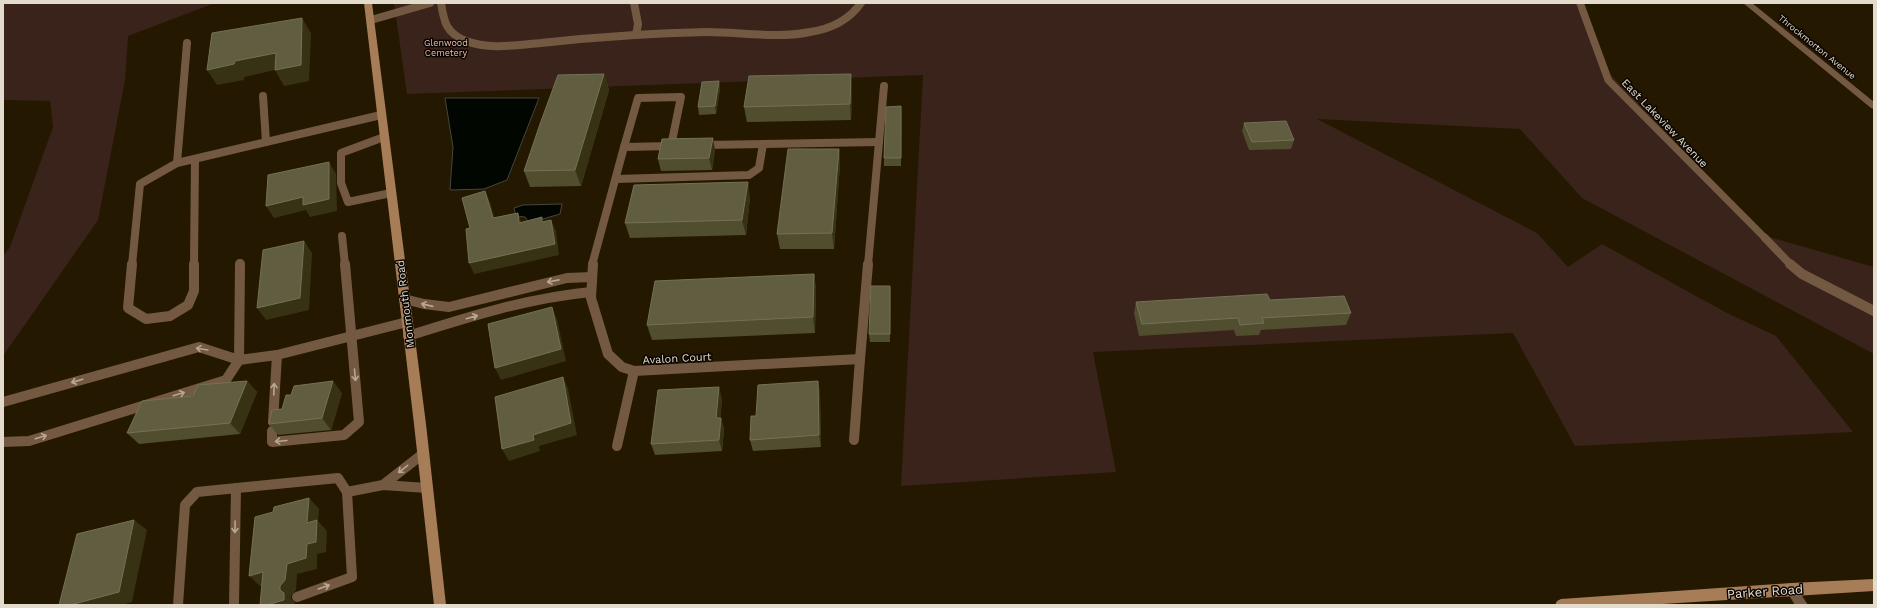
<svg xmlns="http://www.w3.org/2000/svg" width="1877" height="608" font-family="'Work Sans',sans-serif">
  <rect width="100%" height="100%" fill="#251800"/>
  <g fill="#39231b">
    <polygon points="3,3 215,3 128,36 125,80 98,220 3,356 3,256 10,247 53,127 50,101 3,100"/>
    <polygon points="394,3 1582,3 1609,73 1766,236 1874,267 1874,354 1582,198 1520,129 1317,119 1537,233 1568,267 1602,244 1725,312 1776,336 1853,432 1575,446 1513,333 1093,352 1116,472 901,486 923,75 407,94"/>
  </g>
  <g fill="#010600" stroke="#45463d">
    <polygon points="445,98 539,98 507,180 484,189 450,190 453,147"/>
    <polygon points="562,204 560,214 529,223 525,217 516,216 514,208 523,205"/>
  </g>
  <g fill="none" stroke-linecap="round" stroke-linejoin="round">
    <g stroke="#745942" stroke-width="8">
      <path d="M441,3C444,22 446,33 466,41C490,50 516,45 541,43C596,37 652,33 707,32C741,32 776,39 810,32C830,29 849,20 861,3"/>
      <polyline points="634,3 638,24 636,35"/>
      <polyline points="371,20 430,3"/>
      <polyline points="187,43 177,163 381,115"/>
      <polyline points="263,96 266,142"/>
      <polyline points="384,137 341,153 341,183 348,202 391,193"/>
      <polyline points="703,145 879,142"/>
      <polyline points="624,147 638,98 681,97 671,146"/>
      <polyline points="616,179 749,175 759,168 763,144"/>
      <polyline points="342,236 345,265"/>
      <polyline points="1765,238 1791,265"/>
      <polyline points="132,265 140,184 177,163"/>
      <polyline points="194,265 195,159"/>
      <polyline points="240,265 240,263"/>
      <polyline points="592,265 624,147 672,146"/>
      <polyline points="868,265 884,86"/>
    </g>
    <g stroke="#745942" stroke-width="10">
      <polyline points="132,264 128,308 146,319 170,316 188,305 194,291 194,264"/>
      <polyline points="593,264 591,298 608,354 622,367 634,371 860,359 868,264"/>
      <polyline points="1790,264 1802,274 1874,311"/>
      <polyline points="404,299 424,304 449,307 567,278 592,277"/>
      <path d="M408,336C468,317 528,298 591,292"/>
      <polyline points="3,402 199,347 239,360 277,355 407,322"/>
      <polyline points="273,422 277,355"/>
      <polyline points="272,431 272,442 344,435 359,422 345,264"/>
      <polyline points="854,440 860,359"/>
      <polyline points="3,442 29,441 226,380 239,360 240,264"/>
      <polyline points="617,446 634,371"/>
      <polyline points="383,485 424,453"/>
      <polyline points="297,597 352,577 347,492"/>
      <polyline points="178,605 185,505 197,492 338,478 347,492 383,485 427,488"/>
      <polyline points="234,605 236,488"/>
    </g>
    <g fill="#745942" fill-rule="evenodd">
      <polygon points="1576,3 1584,3 1612,79 1768,236 1770,238 1768,240 1762,240 1605,82"/>
      <polygon points="1743,3 1752,3 1874,102 1874,109 1871,108"/>
      <polygon points="1791,583 1795,585 1808,605 1795,605 1785,589 1787,585"/>
    </g>
    <g fill="#a77d57" fill-rule="evenodd">
      <polygon points="364,3 372,3 426,424 446,605 434,605 414,424"/>
      <polygon points="1874,579 1874,591 1646,605 1555,605 1557,601 1561,599 1791,583"/>
    </g>
  </g>
  <g fill="#504e2f">
    <polygon points="604,74 609,90 581,186 530,187 524,171"/>
    <polygon points="719,81 720,89 716,114 699,115 698,107"/>
    <polygon points="852,90 851,120 747,122 744,107"/>
    <polygon points="901,106 901,166 884,166 884,158"/>
    <polygon points="1244,123 1294,140 1291,149 1249,150 1242,131"/>
    <polygon points="713,138 715,150 712,170 661,171 658,159"/>
    <polygon points="839,149 840,164 834,249 780,249 777,234"/>
    <polygon points="750,197 746,235 630,238 625,223"/>
    <polygon points="814,274 816,289 815,333 652,340 647,325"/>
    <polygon points="890,286 890,342 870,342 869,334"/>
    <polygon points="1270,300 1351,313 1346,325 1261,330 1259,335 1236,336 1234,330 1139,336 1134,313 1136,302"/>
    <polygon points="247,381 257,392 240,434 139,444 127,433 193,396"/>
    <polygon points="818,381 820,393 821,447 753,451 750,440"/>
    <polygon points="342,393 331,430 278,435 269,424 282,409"/>
    <polygon points="722,399 720,418 721,418 724,429 722,451 655,455 651,444"/>
  </g>
  <g fill="#383215">
    <polygon points="302,18 311,33 309,81 284,86 275,70 244,77 244,80 217,85 207,70 235,61"/>
    <polygon points="604,74 609,90 581,186 575,170"/>
    <polygon points="851,74 852,90 851,120 850,104"/>
    <polygon points="719,81 720,89 716,114 715,106"/>
    <polygon points="901,106 902,115 901,166"/>
    <polygon points="713,138 715,150 712,170 709,158"/>
    <polygon points="839,149 840,164 834,249 832,233"/>
    <polygon points="329,162 336,174 337,211 310,217 306,210 274,218 266,206"/>
    <polygon points="748,182 750,197 746,235 742,220"/>
    <polygon points="485,191 490,202 498,229 493,218"/>
    <polygon points="518,213 522,224 519,223"/>
    <polygon points="551,220 556,231 559,255 474,274 469,263"/>
    <polygon points="304,241 312,253 309,310 266,320 257,308"/>
    <polygon points="814,274 816,289 815,333 813,317"/>
    <polygon points="890,286 891,294 890,342"/>
    <polygon points="552,307 557,319 566,361 501,380 495,368"/>
    <polygon points="563,377 568,389 577,435 539,446 540,451 509,461 502,449 533,435"/>
    <polygon points="247,381 257,392 240,434 230,423"/>
    <polygon points="333,381 342,393 331,430 322,418"/>
    <polygon points="818,381 820,393 821,447 819,435"/>
    <polygon points="719,387 722,399 720,429 716,418"/>
    <polygon points="721,418 724,429 722,451 719,440"/>
    <polygon points="309,498 319,509 318,521 327,531 326,552 317,554 317,569 297,574 296,590 291,596 291,599 295,603 295,605 267,605 280,590 280,586 287,564 307,523"/>
    <polygon points="134,520 147,530 132,602 122,605 70,605"/>
    <polygon points="263,572 274,582 260,586 249,576"/>
  </g>
  <g fill="#605d40" stroke="#747155">
    <polygon points="302,18 301,65 275,70 276,53 235,61 234,64 207,70 212,33"/>
    <polygon points="604,74 575,170 524,171 540,124 558,75"/>
    <polygon points="851,74 850,104 744,107 749,76"/>
    <polygon points="719,81 715,106 698,107 702,82"/>
    <polygon points="901,106 901,158 884,158 886,107"/>
    <polygon points="1286,121 1294,140 1252,142 1244,123"/>
    <polygon points="713,138 709,158 658,159 662,139"/>
    <polygon points="788,149 839,149 832,233 777,234"/>
    <polygon points="329,162 329,199 303,205 303,197 266,206 268,175"/>
    <polygon points="748,182 742,220 625,223 634,185"/>
    <polygon points="485,191 493,218 518,213 519,223 542,217 542,222 551,220 555,244 469,263 466,229 470,228 462,198"/>
    <polygon points="304,241 300,298 257,308 263,250"/>
    <polygon points="814,274 813,317 647,325 655,281"/>
    <polygon points="871,286 890,286 890,334 869,334"/>
    <polygon points="1267,294 1270,300 1344,296 1351,313 1262,318 1264,323 1240,325 1238,318 1142,324 1136,302"/>
    <polygon points="552,307 561,349 495,368 488,324"/>
    <polygon points="563,377 571,423 533,435 534,440 502,449 495,397"/>
    <polygon points="247,381 230,423 127,433 142,401 193,396 198,385"/>
    <polygon points="333,381 322,418 269,424 272,410 282,409 286,395 291,395 294,386"/>
    <polygon points="818,381 819,435 750,440 751,416 756,416 758,385"/>
    <polygon points="719,387 716,418 721,418 719,440 651,444 658,390"/>
    <polygon points="309,498 307,523 317,520 316,542 307,544 306,558 287,564 285,580 280,586 280,590 284,593 284,600 267,605 260,605 263,572 249,576 255,517 273,512 274,507"/>
    <polygon points="134,520 119,592 70,605 59,605 77,534"/>
  </g>
  <defs><path id="oneway-shaft" d="M-6 0H5M1.5-3L5.5 0L1.5 3" fill="none" stroke-width="1.6" stroke-linecap="round" stroke-linejoin="round"/></defs>
  <g stroke="#b7a794">
    <use href="#oneway-shaft" transform="translate(553 281) rotate(169)"/>
    <use href="#oneway-shaft" transform="translate(427 305) rotate(-167)"/>
    <use href="#oneway-shaft" transform="translate(472 317) rotate(-16)"/>
    <use href="#oneway-shaft" transform="translate(202 349) rotate(-171)"/>
    <use href="#oneway-shaft" transform="translate(355 375) rotate(85)"/>
    <use href="#oneway-shaft" transform="translate(77 381) rotate(164)"/>
    <use href="#oneway-shaft" transform="translate(274 389) rotate(-88)"/>
    <use href="#oneway-shaft" transform="translate(179 394) rotate(-17)"/>
    <use href="#oneway-shaft" transform="translate(41 437) rotate(-17)"/>
    <use href="#oneway-shaft" transform="translate(281 441) rotate(175)"/>
    <use href="#oneway-shaft" transform="translate(403 469) rotate(142)"/>
    <use href="#oneway-shaft" transform="translate(235 527) rotate(91)"/>
    <use href="#oneway-shaft" transform="translate(324 587) rotate(-20)"/>
  </g>
  <g text-anchor="middle" stroke-width="3" stroke-linejoin="round" paint-order="stroke">
    <g font-size="9" fill="#f8b9a3" stroke="#0a0500">
      <text x="446" y="46">Glenwood<tspan x="446" dy="10">Cemetery</tspan></text>
    </g>
    <g font-size="9" fill="#e3dbcb" stroke="#0a0500">
      <text transform="translate(1817 47) rotate(39)" y="3">Throckmorton Avenue</text>
    </g>
    <g font-size="11" fill="#e3dbcb" stroke="#0a0500">
      <text transform="translate(1665 123) rotate(46)" y="4">East Lakeview Avenue</text>
      <text transform="translate(405 304) rotate(-97)" y="4">Monmouth Road</text>
      <text transform="translate(677 358) rotate(-3)" y="4">Avalon Court</text>
    </g>
    <g font-size="13" fill="#e3dbcb" stroke="#0a0500">
      <text transform="translate(1765 591) rotate(-4)" y="5">Parker Road</text>
    </g>
  </g>
  <rect width="1877" height="608" fill="none" stroke="#e3dbcb" stroke-width="8"/>
</svg>
